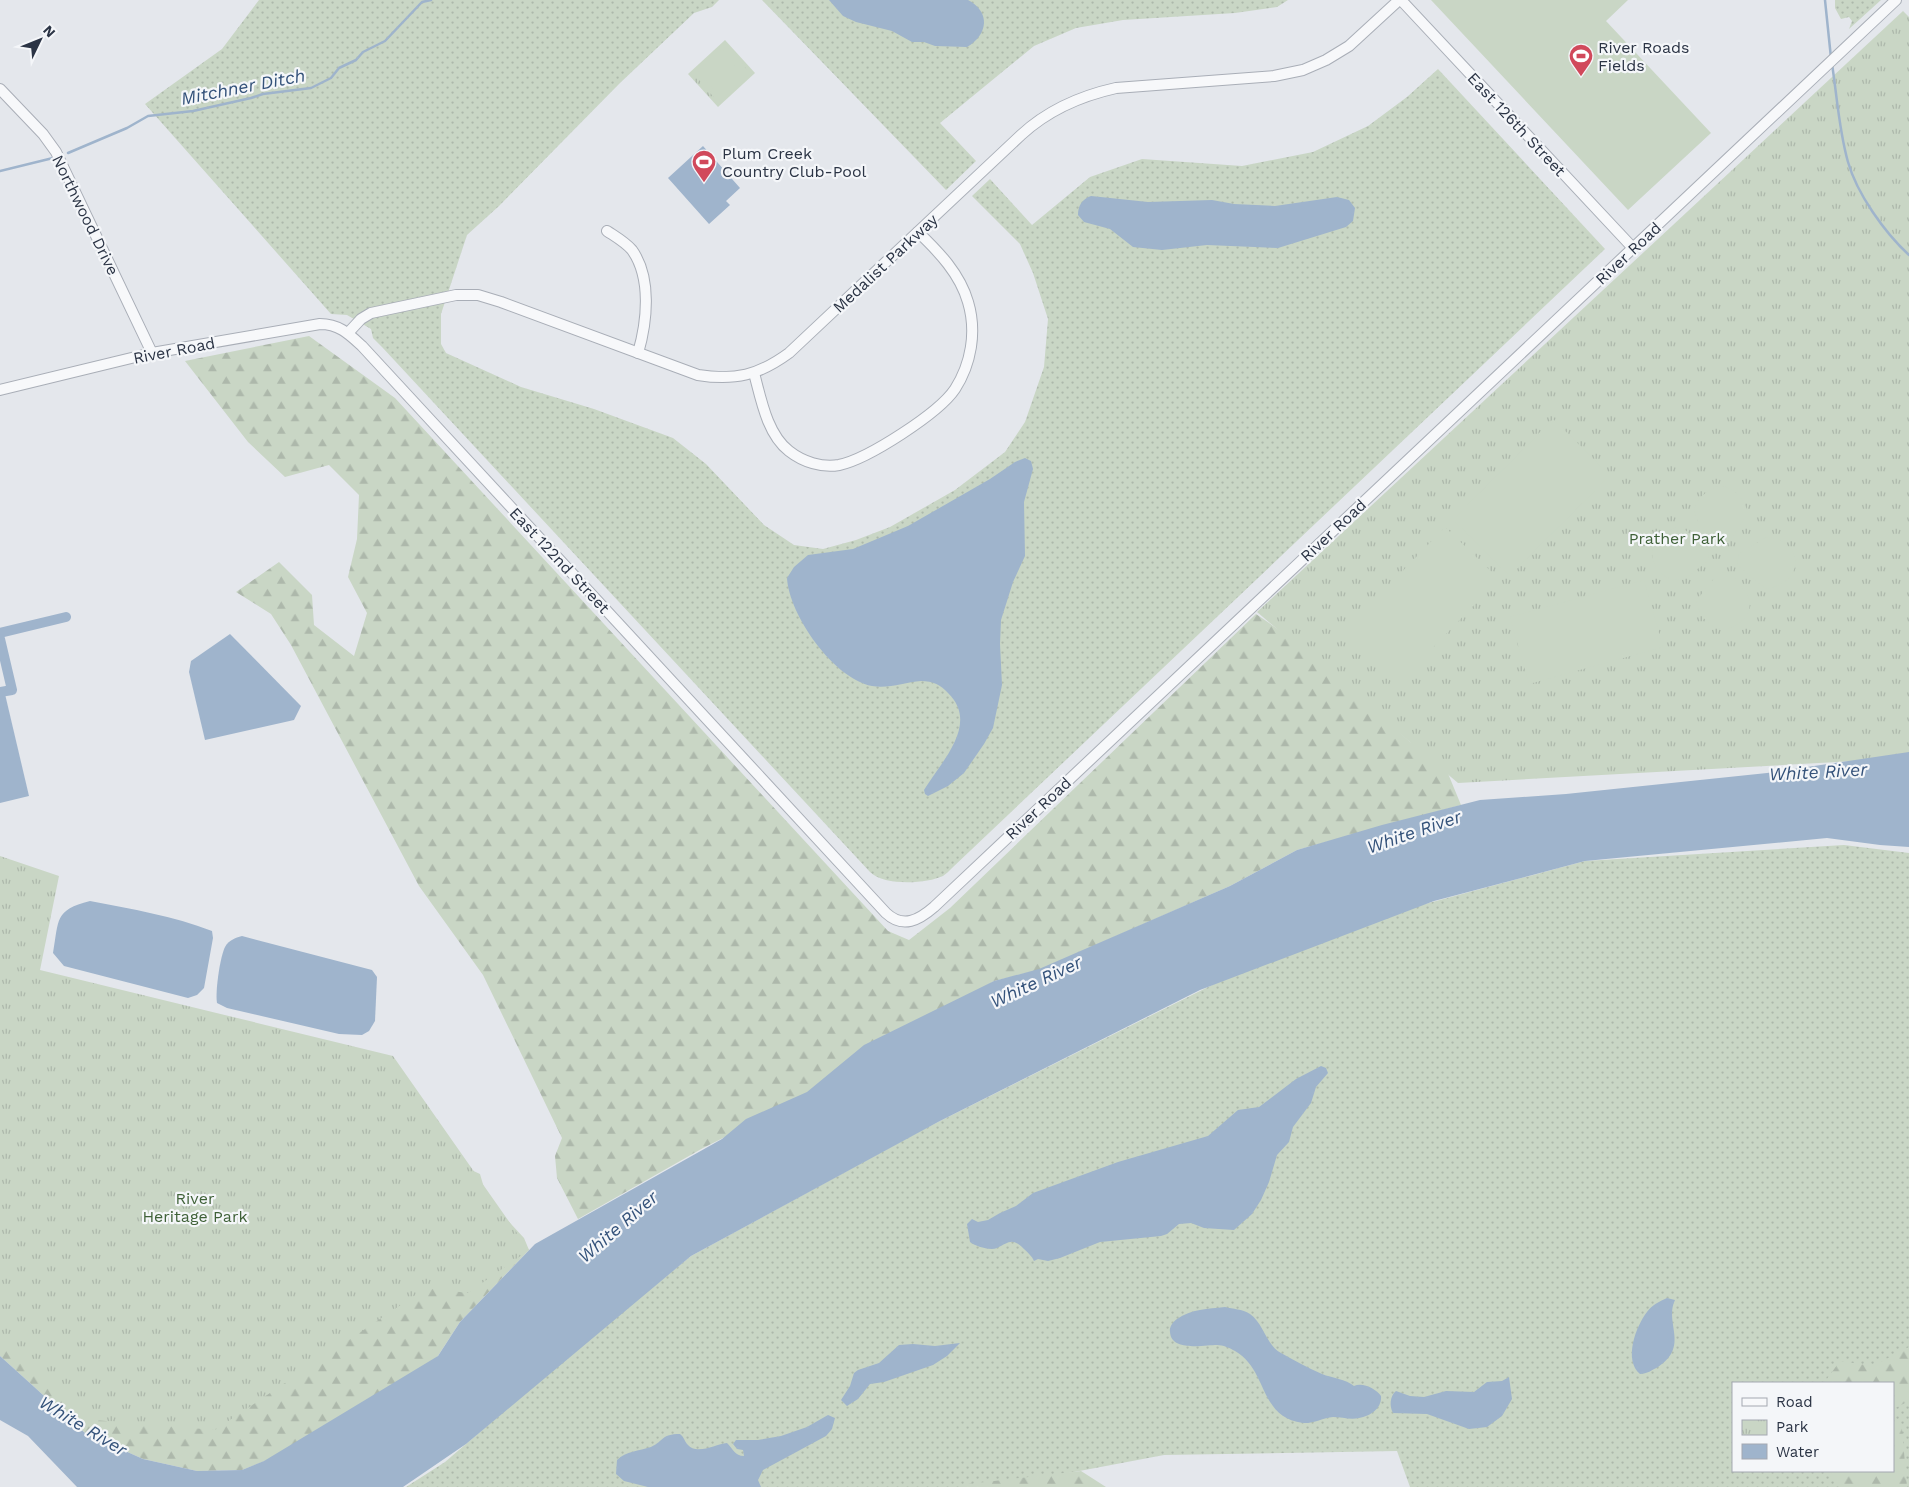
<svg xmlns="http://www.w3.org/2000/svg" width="1909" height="1487" font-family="'Work Sans',sans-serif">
  <defs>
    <pattern id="grass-dots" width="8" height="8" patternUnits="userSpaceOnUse" patternTransform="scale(1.25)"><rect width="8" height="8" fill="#c9d6c5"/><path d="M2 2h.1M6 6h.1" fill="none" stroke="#adb8ab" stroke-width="1.8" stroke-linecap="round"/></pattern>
    <pattern id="forest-firs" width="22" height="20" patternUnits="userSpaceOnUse" patternTransform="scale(1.25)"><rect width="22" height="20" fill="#c9d6c5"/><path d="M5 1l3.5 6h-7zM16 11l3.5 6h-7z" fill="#adb8ab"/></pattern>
    <pattern id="park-tufts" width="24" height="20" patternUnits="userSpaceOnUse" patternTransform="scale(1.25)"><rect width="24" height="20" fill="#c9d6c5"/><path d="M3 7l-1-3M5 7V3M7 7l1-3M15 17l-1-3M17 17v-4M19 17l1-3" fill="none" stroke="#adb8ab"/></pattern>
  </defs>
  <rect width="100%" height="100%" fill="#e4e7ec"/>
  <g fill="url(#grass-dots)" fill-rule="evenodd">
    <path d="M259,0H719L712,7L694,13L620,83L499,206L467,235L441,314V344L446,353L521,387L594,409L673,438L706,464L764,525L794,545L823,549L856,540L890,527L955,490L1005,452L1025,422L1044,367L1048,319L1033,273L1020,244L972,196L990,179L1032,225L1090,177L1142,159L1242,166L1313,152L1368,126L1407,97L1438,69L1605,249L952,868C949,871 946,874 943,876C926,884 884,886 870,872L382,347L373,338L371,329L347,315L331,314L145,104L222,49Z"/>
    <polygon points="762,0 1288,0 1277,7 1235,13 1123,20 1076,28 1034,46 940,123 976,161 946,190"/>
    <polygon points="1835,0 1881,0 1849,29 1852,21 1849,17 1841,19 1835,8"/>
    <path d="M1844,845L1909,853V1487H1410L1397,1451L1164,1455L995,1487H406L445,1462L578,1348L691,1256L922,1130L1214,984L1399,911L1585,861ZM1733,1383H1893V1471H1733Z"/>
  </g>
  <g fill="url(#forest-firs)">
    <polygon points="309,336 395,398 888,931 909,940 950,908 1256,614 1315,655 1410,742 1440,754 1461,805 1297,850 1230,886 1039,970 994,981 791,1104 703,1148 578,1219 557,1178 555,1156 562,1138 483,975 419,886 291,645 271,614 236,592 279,562 312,595 314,625 354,656 367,613 348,577 357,539 359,495 329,465 285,477 248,442 185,361"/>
    <polygon points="0,1113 467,1168 480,1174 487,1198 524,1238 529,1250 460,1322 434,1362 330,1435 242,1470 197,1471 143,1459 85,1433 0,1356"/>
    <polygon points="1909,1347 1909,1401 1895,1408 1896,1423 1902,1429 1907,1487 1843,1487 1829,1471 1893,1471 1893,1383 1824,1383 1840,1361 1873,1366"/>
    <polygon points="1081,1471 1106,1487 959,1487 968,1484"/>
  </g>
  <g fill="url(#park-tufts)">
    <polygon points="1903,11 1909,17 1909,758 1458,783 1257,612"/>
    <polygon points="725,40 755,73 718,107 688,74"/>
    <polygon points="0,856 59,876 40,970 393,1056 529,1250 468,1293 426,1288 215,1430 94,1420 0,1341"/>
  </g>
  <g fill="#c9d6c5">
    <polygon points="1431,0 1628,0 1606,21 1711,133 1628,210"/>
    <polygon points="728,48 734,55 730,58 733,60 708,83 706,80 702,83 696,77 700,74 698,71 722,49 725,51"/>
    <polygon points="742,63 747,70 744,73 746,75 721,97 719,95 715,98 709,92 713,89 711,86 736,64 738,66"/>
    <polygon points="1553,419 1610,475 1510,576 1453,520"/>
    <path d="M1718,486C1734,486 1743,498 1748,512L1729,543H1717C1711,536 1700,527 1696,518C1690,502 1706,491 1718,486Z"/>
    <path d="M1680,526L1709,549L1708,561C1700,566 1691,576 1682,579C1658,586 1630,540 1680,526Z"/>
    <polygon points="1445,527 1499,579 1396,686 1342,634"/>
    <path d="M1766,537C1782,537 1801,552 1794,570C1790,582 1776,587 1766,589L1737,565L1739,554Z"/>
    <path d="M1719,572L1731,573C1736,580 1746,590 1749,599C1756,623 1710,651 1696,601Z"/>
    <polygon points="1644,580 1663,647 1529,684 1510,617"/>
  </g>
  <g fill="#9fb4cc">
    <path d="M829,0H968C991,12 988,35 967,47L935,46L924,42H912L892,31L856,22L843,16Z"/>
    <polygon points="703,146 740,188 726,201 730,205 709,224 668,178"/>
    <path d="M1091,196L1148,202L1212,200L1234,204L1275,206L1337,197L1349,200L1355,208L1353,221L1346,227L1278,248L1207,245L1162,250L1133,247L1110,229L1084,222L1078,215C1078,206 1082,199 1091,196Z"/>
    <path d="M1025,458L1031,461L1033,469L1024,502L1025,556L1013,582L1001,620L1000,644L1002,685L993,728L984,744L964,773L948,786L928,796L925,794L924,790C941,762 980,724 948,693C941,685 933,681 921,681C905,682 889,689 872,686C834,679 789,615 787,578L794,567L808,555L853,549L908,526L990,479L1015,462Z"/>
    <polygon points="230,634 301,706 294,720 205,740 189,672 191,661"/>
    <polygon points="5,694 29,796 0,803 0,695"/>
    <polygon points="1909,752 1909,847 1880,845 1827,838 1585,861 1434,901 1200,990 938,1122 691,1256 466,1444 403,1487 77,1487 28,1436 0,1420 0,1356 85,1433 143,1459 197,1471 242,1470 264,1461 438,1356 460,1322 535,1244 722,1139 746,1119 807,1092 864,1045 994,981 1039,969 1230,886 1297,850 1382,825 1480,800 1566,794 1767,773"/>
    <path d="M90,901C132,909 173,916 212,931L213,938L204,988L197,995L188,998L64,966L53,953C59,920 54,910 90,901Z"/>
    <path d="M242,936L372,970L377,977L375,1021L369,1031L362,1035L339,1034L227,1008L217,1003C215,992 220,957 225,947C229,940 235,938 242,936Z"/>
    <path d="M1321,1066L1326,1068L1328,1073L1316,1087L1311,1103L1293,1127L1289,1142L1277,1155L1269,1182L1261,1200L1252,1214L1234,1230L1204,1228L1191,1223L1179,1224L1167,1234L1161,1236L1100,1242L1060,1258L1048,1261L1038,1259L1034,1261C1032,1256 1028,1253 1024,1249C1012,1237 1009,1242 997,1248C990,1251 975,1246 970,1242L967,1224L972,1219L978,1222L988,1220L1000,1213L1016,1206L1033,1193L1118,1162L1208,1136L1238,1110L1259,1107L1296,1079Z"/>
    <path d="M1667,1298L1675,1300C1664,1323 1690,1346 1658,1367C1652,1370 1647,1374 1640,1374C1623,1360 1636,1326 1647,1312C1652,1305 1660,1301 1667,1298Z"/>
    <path d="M1225,1307C1233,1309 1242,1309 1250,1314C1264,1324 1266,1345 1281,1353C1294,1360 1308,1368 1322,1374C1332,1378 1346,1379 1354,1386C1363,1382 1376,1389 1381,1396C1382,1408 1371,1416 1359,1418C1350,1420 1342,1417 1333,1417C1323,1418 1312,1424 1303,1423C1258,1417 1269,1371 1235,1351C1230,1348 1223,1345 1217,1345C1205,1345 1171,1352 1170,1332C1169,1327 1173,1322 1177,1319C1191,1309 1208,1309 1225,1307Z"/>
    <polygon points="960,1343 947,1356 933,1365 884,1382 870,1384 858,1399 847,1406 841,1400 850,1386 854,1373 858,1370 879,1363 899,1345 913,1344 935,1346"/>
    <path d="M1509,1377L1512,1399L1502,1416L1487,1427L1469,1429L1427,1414L1393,1413C1389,1406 1390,1396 1396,1391L1410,1396L1424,1397L1446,1391L1474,1392L1487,1382L1502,1381Z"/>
    <path d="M828,1415L835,1418L832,1429L826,1436L763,1470L758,1480L761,1487H648L624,1481L616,1474L617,1460C626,1451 639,1451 651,1447C664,1441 661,1434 680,1434C684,1437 684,1440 687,1444C697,1456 715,1444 727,1443C733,1449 735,1456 744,1456L743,1450L737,1449L733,1444L736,1440H758L781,1436L807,1427Z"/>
  </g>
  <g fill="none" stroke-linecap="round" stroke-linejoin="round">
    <g stroke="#9fb4cc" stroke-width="2.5">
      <polyline points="1825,0 1831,58"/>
      <path d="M1832,64C1837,96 1839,131 1848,162C1857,194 1885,233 1909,255"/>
      <polyline points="68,153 127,128 148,116 193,111 251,98 263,94 311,88 331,78 339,68 356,60 363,52 385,41 422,2 431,0"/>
      <polyline points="0,171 53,158"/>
    </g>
    <g stroke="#9fb4cc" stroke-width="10">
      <polyline points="0,633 66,617"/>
      <polyline points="0,639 12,690 0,692"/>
    </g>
    <defs>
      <g id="minor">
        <polyline points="1401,0 1633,248"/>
        <polyline points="0,89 43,134 56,152 152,353"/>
        <path d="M607,231C616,237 625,242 632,250C652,278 647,322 638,353"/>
        <path d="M348,333L361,319L371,313L456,295H478L501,302L698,375C735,381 759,375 789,353L1021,135C1048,110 1080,96 1116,88L1274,76L1303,70L1326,60L1349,46L1399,0"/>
        <path d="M754,373C761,399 767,434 789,451C803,462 822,468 839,465C868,459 939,413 955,389C971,364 977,332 968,302C960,274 939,252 918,232"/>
        <path d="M0,390L152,353L320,324C339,324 349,334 362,346L886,913C903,929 919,920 934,907L1896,0"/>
      </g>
    </defs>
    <use href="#minor" stroke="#a9aeb7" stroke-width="12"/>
    <use href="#minor" stroke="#f7f8fa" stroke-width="10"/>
  </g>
  <defs>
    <symbol id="stadium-pin" viewBox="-11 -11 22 30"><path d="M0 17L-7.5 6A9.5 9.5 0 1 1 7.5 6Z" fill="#d1495b" stroke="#f4f6f9"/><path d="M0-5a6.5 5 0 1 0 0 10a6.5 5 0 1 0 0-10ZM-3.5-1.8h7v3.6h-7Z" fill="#fff"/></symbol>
  </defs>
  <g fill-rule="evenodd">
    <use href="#stadium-pin" x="1567" y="42" width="28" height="38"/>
    <use href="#stadium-pin" x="690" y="148" width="28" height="38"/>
  </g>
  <g text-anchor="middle" stroke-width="4.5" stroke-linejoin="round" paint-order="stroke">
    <g font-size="16" fill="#2b3445" stroke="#f4f6f9" text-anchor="start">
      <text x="1598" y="53">River Roads<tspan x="1598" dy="18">Fields</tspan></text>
      <text x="722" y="159">Plum Creek<tspan x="722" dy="18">Country Club-Pool</tspan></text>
    </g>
    <g font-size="16" fill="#2b3445" stroke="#f4f6f9">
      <text transform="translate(1517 124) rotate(47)" y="6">East 126th Street</text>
      <text transform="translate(86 215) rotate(64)" y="6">Northwood Drive</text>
      <text transform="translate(1628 253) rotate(-43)" y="6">River Road</text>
      <text transform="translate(885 263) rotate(-43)" y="6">Medalist Parkway</text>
      <text transform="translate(174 350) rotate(-11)" y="6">River Road</text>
      <text transform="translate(1333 530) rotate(-43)" y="6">River Road</text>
      <text transform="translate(560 560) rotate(47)" y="6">East 122nd Street</text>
      <text transform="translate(1038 808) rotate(-43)" y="6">River Road</text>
    </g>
    <g font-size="16" fill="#3f6138" stroke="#f4f6f9">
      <text x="1677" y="544">Prather Park</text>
      <text x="195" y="1204">River<tspan x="195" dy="18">Heritage Park</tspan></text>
    </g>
    <g font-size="18" font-style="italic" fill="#34527a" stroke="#f4f6f9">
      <text transform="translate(243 87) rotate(-11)" y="6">Mitchner Ditch</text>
      <text transform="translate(1818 772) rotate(-3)" y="6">White River</text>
      <text transform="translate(1414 832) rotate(-19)" y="6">White River</text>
      <text transform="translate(1036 982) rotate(-25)" y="6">White River</text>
      <text transform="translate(618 1227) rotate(-41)" y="6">White River</text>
      <text transform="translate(83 1426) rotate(31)" y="6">White River</text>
    </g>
  </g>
  <rect x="1732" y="1382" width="162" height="90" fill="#f4f6f9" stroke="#a4a8b1"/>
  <rect x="1742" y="1398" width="25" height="8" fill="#f7f8fa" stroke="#a4a8b1"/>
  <text x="1776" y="1407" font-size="15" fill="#2b3445">Road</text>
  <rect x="1742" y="1420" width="25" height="15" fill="url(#park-tufts)" stroke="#a4a8b1"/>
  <text x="1776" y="1432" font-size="15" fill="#2b3445">Park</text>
  <rect x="1742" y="1444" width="25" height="15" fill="#9fb4cc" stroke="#a4a8b1"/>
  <text x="1776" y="1457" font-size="15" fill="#2b3445">Water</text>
  <g transform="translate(40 40) rotate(47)" stroke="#f4f6f9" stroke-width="4" paint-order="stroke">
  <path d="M0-4L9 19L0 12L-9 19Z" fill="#2b3445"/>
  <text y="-8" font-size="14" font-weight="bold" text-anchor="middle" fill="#2b3445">N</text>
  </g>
</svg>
